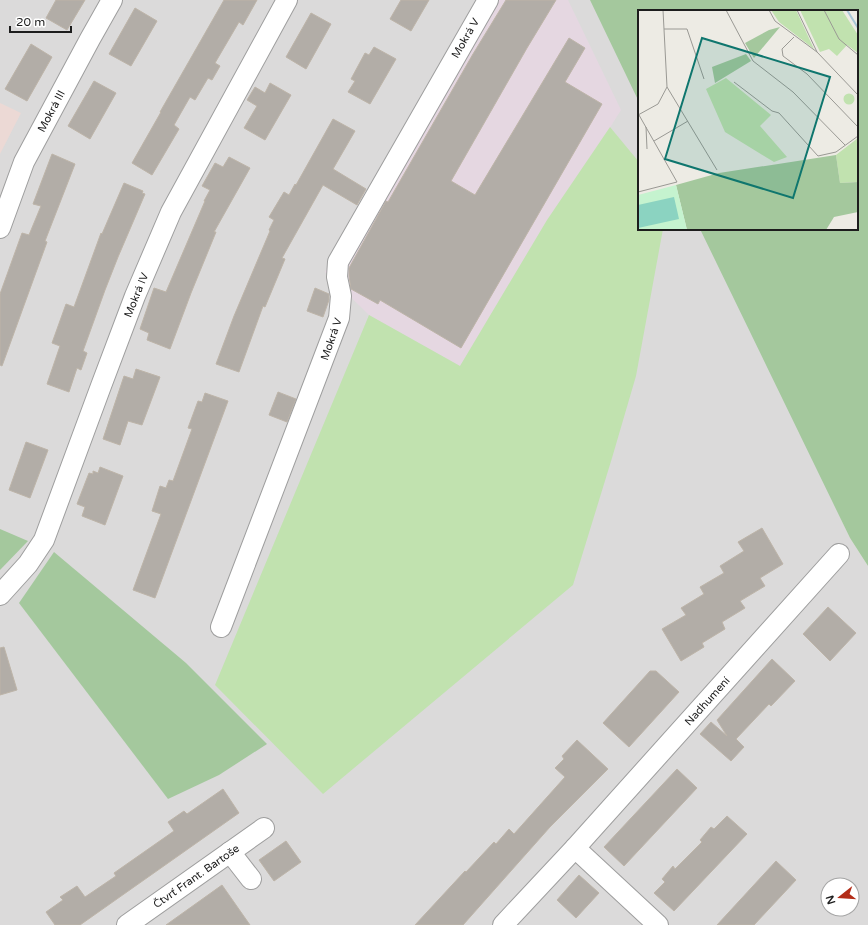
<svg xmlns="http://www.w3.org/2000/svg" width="868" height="925" font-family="'Varela Round',sans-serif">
  <rect width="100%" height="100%" fill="#edebe4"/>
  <path fill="#dbdada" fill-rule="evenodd" d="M0,0H592L639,95V229H705L850,538L868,566V925H0ZM828,885H852V909H828Z"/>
  <polygon fill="#ecd9d5" points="0,103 21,113 0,154"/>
  <polygon fill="#e5d7e1" points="482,0 568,0 621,110 460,366 369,315 325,272"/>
  <polygon fill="#c1e2af" points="610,127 639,162 639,229 663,229 636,376 612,458 573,585 323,794 215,685 369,315 460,366 547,220"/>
  <g fill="#a4c89d">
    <polygon points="590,0 868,0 868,566 850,538 700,229 857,229 857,11 639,11 639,102"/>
    <polygon points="0,529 28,541 0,570"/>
    <polygon points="54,552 186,663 267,744 219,775 168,799 19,603"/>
  </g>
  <g fill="#b2ada7" stroke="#bdb4a8">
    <polygon points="56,0 85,0 67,30 46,18"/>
    <polygon points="224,0 257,0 243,25 239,22 215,63 220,66 212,80 208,78 195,100 190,97 174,125 179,129 152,175 132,163 161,112 160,112"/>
    <polygon points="401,0 429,0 411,31 390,19"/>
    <polygon points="506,0 556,0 527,48 451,181 475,195 569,38 585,48 565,82 602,104 461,348 380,300 378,304 351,289 349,276 349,268 386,201 388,202 473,54"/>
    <polygon points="135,8 157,21 131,66 109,54"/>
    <polygon points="311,13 331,24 306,69 286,57"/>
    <polygon points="31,44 52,57 27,101 5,89"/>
    <polygon points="374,47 396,59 370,104 348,92 355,81 351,79 365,53 369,55"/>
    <polygon points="94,81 116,93 90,139 68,126"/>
    <polygon points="270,83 291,95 265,140 244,128 257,106 247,100 255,87 265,93"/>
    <polygon points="333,119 355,131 333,169 366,189 357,205 323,185 282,258 285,259 265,307 263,306 239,372 216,364 234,316 270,231 269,230 274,220 269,217 284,192 289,195 295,184 296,185"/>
    <polygon points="52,154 75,164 45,241 47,242 2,366 0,365 0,294 22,233 29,235 41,206 33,204"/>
    <polygon points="229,157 250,168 214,232 216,232 191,293 170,349 147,340 149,333 140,329 154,288 166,292 205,201 204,201 210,190 202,186 215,163 223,167"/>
    <polygon points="124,183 143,191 142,193 145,194 118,257 105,290 83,351 87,353 81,370 77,368 69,392 47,384 60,346 52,343 66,304 74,307 101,233 102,234"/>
    <polygon points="315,288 329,294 329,300 323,317 307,311"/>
    <polygon points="136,369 160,377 142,425 128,421 120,445 103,439 124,376 133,379"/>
    <polygon points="278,392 296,399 287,422 269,415"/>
    <polygon points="205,393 228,401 155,598 133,590 161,514 152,511 160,486 166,488 169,480 173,481 192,429 188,428 198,401 202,402"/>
    <polygon points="26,442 48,450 30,498 9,490"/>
    <polygon points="100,467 123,476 105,525 82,516 85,507 77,504 89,473 93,474 93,471 98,473"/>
    <polygon points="762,528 783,564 760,578 765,586 740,601 745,608 722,622 725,629 702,643 704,647 681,661 662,629 686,615 681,608 704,594 700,587 724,573 720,566 744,551 738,542"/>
    <polygon points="828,607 856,633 830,661 803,634"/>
    <polygon points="4,647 17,690 0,695 0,648"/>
    <polygon points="772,659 795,681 771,706 769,704 736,739 744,747 731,761 700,734 711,722 727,736 717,720"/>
    <polygon points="650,671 656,671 679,692 629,747 603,723"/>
    <polygon points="577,740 608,769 550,827 463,925 415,925 465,871 466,872 494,842 496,844 509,829 514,834 565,777 555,768 564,759 562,756"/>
    <polygon points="677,769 697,788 624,866 604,847"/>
    <polygon points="223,789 239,813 80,925 55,925 46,912 63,900 60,897 77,886 85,897 116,876 114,873 174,831 168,822 184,811 187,814"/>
    <polygon points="727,816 747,834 674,911 654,893 665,882 662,879 673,866 675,869 702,842 700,840 711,827 714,829"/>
    <polygon points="286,841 301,862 274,881 259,860"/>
    <polygon points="776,861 796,880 754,925 717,925"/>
    <polygon points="579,875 599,893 576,918 557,900"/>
    <polygon points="222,885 250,925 166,925"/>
  </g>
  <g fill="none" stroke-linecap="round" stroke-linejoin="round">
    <defs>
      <g id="street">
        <polyline points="0,228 24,162 90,39 112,0"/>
        <polyline points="0,595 28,564 44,540 101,386 135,296 171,212 287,0"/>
        <polyline points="221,627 339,318 341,296 337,277 338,262 488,0"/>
        <polyline points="575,848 658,925"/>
        <polyline points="230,852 251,879"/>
        <polyline points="127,925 264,828"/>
        <polyline points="503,925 575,848 839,554"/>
      </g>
    </defs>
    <use href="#street" stroke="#9e9e9e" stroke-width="22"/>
    <use href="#street" stroke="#fff" stroke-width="20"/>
  </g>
  <g text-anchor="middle" stroke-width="4" stroke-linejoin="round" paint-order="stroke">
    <g font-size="11" fill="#1d1d1d" stroke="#fff">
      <text transform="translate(465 38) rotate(-60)" y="4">Mokrá V</text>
      <text transform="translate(51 111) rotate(-62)" y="4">Mokrá III</text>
      <text transform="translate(136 295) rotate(-68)" y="4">Mokrá IV</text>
      <text transform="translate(331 339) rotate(-71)" y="4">Mokrá V</text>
      <text transform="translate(707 701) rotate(-48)" y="4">Nadhumení</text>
      <text transform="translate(196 876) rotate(-35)" y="4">Čtvrť Frant. Bartoše</text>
    </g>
  </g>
  <g transform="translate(638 10)">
    <rect width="220" height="220" fill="#edebe4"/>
    <path d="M133,0H158L176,39L141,12ZM162,0H204L220,25V43L209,35L199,46L191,39L182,42ZM88,68L133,105L122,116L149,147L136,152L87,122L68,79ZM205.5 89a5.5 5.5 0 1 1 11 0a5.5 5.5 0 1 1-11 0ZM220,128V172L202,173L198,145Z" fill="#c1e2af"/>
    <path d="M142,17L116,48L107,33L131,20ZM108,44L113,51L77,73L74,57ZM198,145L202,173L220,172V202L196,207L188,220H49L38,175L81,163Z" fill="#a4c89d"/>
    <path d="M38,175L49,220H0V185Z" fill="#c5f3cf"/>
    <path d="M36,187L41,209L0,218V195Z" fill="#8bd3c1"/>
    <path fill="none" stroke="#a9c6d6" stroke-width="2" d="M209,0L220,18"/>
    <path fill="none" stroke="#9a9994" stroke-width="1" d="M88,0L115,51L155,82L207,135M131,0L137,11L179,42M159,0L179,42L220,85M186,0L201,29L220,45M26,19H49L66,69M156,27L144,39L145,46L169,64L220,117M96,72L134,101L141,103L180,146L198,142L220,126M29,77L79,160M0,105L20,94L29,77L25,0M8,117L9,139M16,131L50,111M0,182L39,172L1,105"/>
    <path fill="#0f766e" fill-opacity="0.15" stroke="#0f766e" stroke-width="2" d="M64,28L192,67L155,188L27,149Z"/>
    <rect width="220" height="220" fill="none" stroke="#1d1d1d" stroke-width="2"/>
  </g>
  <g transform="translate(840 897) rotate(253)"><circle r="19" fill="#ffffff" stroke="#a5a5a5"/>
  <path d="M0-3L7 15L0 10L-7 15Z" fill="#b32c17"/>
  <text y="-6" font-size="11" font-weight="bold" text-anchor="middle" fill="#1d1d1d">N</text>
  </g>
  <path d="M10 26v6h61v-6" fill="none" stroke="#1d1d1d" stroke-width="2"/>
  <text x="16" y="26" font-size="12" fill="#1d1d1d" stroke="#ffffff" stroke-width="3" paint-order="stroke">20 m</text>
</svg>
